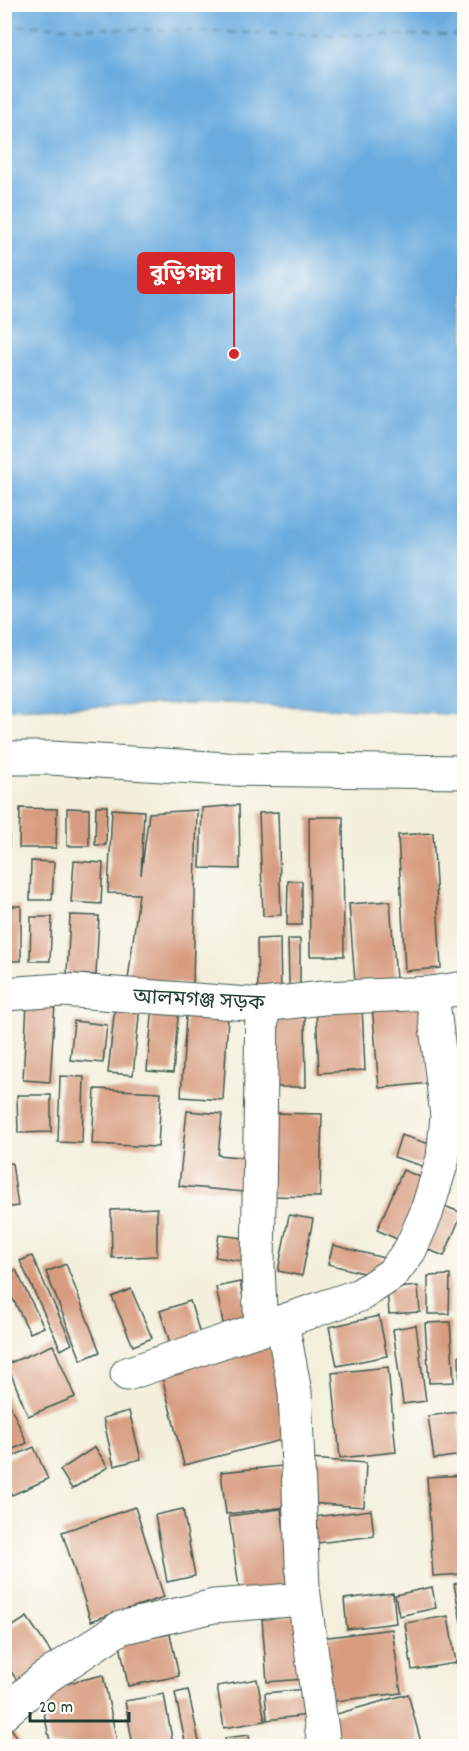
<svg xmlns="http://www.w3.org/2000/svg" width="469" height="1751" font-family="Dekko,'Noto Sans Bengali',sans-serif">
  <rect width="100%" height="100%" fill="#fdfcf7"/>
  <filter id="ink" filterUnits="userSpaceOnUse"><feTurbulence type="fractalNoise" baseFrequency=".0167" numOctaves="2"/><feDisplacementMap in="SourceGraphic" scale="12" xChannelSelector="R" yChannelSelector="G"/><feConvolveMatrix kernelMatrix="1 2 1 2 8 2 1 2 1" color-interpolation-filters="sRGB"/></filter>
  <filter id="wash" filterUnits="userSpaceOnUse"><feTurbulence type="fractalNoise" baseFrequency=".008" numOctaves="4" result="noise"/><feDisplacementMap in="SourceGraphic" scale="24" xChannelSelector="R" yChannelSelector="G"/><feGaussianBlur stdDeviation="1.35" result="paint"/><feColorMatrix in="noise" values="0 0 0 0 0 0 0 0 0 0 0 0 0 0 0 0 0 1.4 0 .05"/><feComposite in="paint" operator="in"/></filter>
  <g filter="url(#wash)">
    <rect width="100%" height="100%" fill="#f3efdc"/>
    <polygon fill="#6aacdf" stroke="#44748a" stroke-width="1.5" points="4,5 464,5 464,715 228,703 5,709"/>
    <g fill="none" stroke-linecap="round" stroke-linejoin="round">
      <polyline stroke="#365e67" stroke-width="1.5" stroke-dasharray="8 6" stroke-linecap="butt" points="4,25 318,35 464,35"/>
    </g>
    <g id="blocks">
      <g fill="#d79b7f">
        <polygon points="239,805 240,869 200,868 202,808"/>
        <polygon points="96,806 107,806 106,845 95,845"/>
        <polygon points="20,808 57,809 56,848 19,848"/>
        <polygon points="67,808 89,809 89,846 67,846"/>
        <polygon points="112,809 144,811 141,875 149,813 197,810 193,984 128,980 139,894 108,893"/>
        <polygon points="278,812 281,915 263,916 259,813"/>
        <polygon points="309,817 343,817 344,956 310,956"/>
        <polygon points="4,831 9,831 8,874 4,874"/>
        <polygon points="433,833 441,968 405,971 398,835"/>
        <polygon points="31,861 54,862 52,900 30,900"/>
        <polygon points="74,861 103,863 101,904 71,902"/>
        <polygon points="288,881 302,881 302,925 287,925"/>
        <polygon points="390,901 396,979 355,982 349,904"/>
        <rect x="4" y="906" width="17" height="55"/>
        <polygon points="70,915 99,916 96,975 67,974"/>
        <polygon points="31,917 52,917 50,961 30,961"/>
        <polygon points="280,938 281,995 258,996 257,939"/>
        <polygon points="288,939 300,939 300,985 289,985"/>
        <polygon points="422,1002 430,1083 379,1088 372,1006"/>
        <polygon points="27,1003 55,1004 50,1082 23,1080"/>
        <polygon points="115,1005 140,1007 133,1075 108,1073"/>
        <polygon points="153,1005 179,1007 173,1073 147,1071"/>
        <polygon points="362,1006 365,1070 319,1073 316,1009"/>
        <polygon points="186,1015 228,1017 223,1100 181,1097"/>
        <polygon points="305,1017 306,1087 272,1087 271,1018"/>
        <polygon points="74,1021 107,1025 103,1063 70,1060"/>
        <polygon points="60,1076 84,1077 82,1143 58,1142"/>
        <polygon points="95,1089 161,1092 158,1147 92,1144"/>
        <polygon points="17,1095 51,1095 51,1132 18,1133"/>
        <polygon points="187,1111 222,1114 218,1155 248,1158 244,1192 179,1186"/>
        <polygon points="270,1113 322,1114 320,1197 268,1196"/>
        <rect x="461" y="1125" width="3" height="37"/>
        <polygon points="401,1135 439,1147 432,1169 394,1157"/>
        <polygon points="12,1163 18,1206 4,1208 4,1164"/>
        <polygon points="403,1170 425,1179 399,1240 377,1230"/>
        <polygon points="437,1203 462,1213 444,1256 419,1246"/>
        <polygon points="157,1208 157,1256 112,1258 111,1210"/>
        <polygon points="289,1215 313,1219 302,1276 278,1271"/>
        <polygon points="219,1235 251,1239 247,1262 215,1257"/>
        <polygon points="333,1245 388,1259 382,1278 328,1264"/>
        <polygon points="32,1256 72,1344 61,1350 20,1261"/>
        <polygon points="66,1264 100,1352 81,1360 46,1272"/>
        <polygon points="16,1270 44,1327 30,1333 4,1281 4,1276"/>
        <polygon points="450,1275 449,1314 428,1314 428,1276"/>
        <polygon points="240,1282 248,1324 224,1328 216,1287"/>
        <polygon points="418,1286 420,1312 389,1314 387,1289"/>
        <polygon points="131,1289 152,1338 133,1346 112,1297"/>
        <polygon points="190,1301 201,1337 171,1346 160,1311"/>
        <polygon points="379,1316 387,1356 337,1366 329,1327"/>
        <polygon points="460,1318 464,1318 464,1345 461,1345"/>
        <polygon points="450,1322 454,1382 429,1383 425,1323"/>
        <polygon points="416,1325 426,1401 403,1404 393,1329"/>
        <polygon points="268,1337 293,1437 184,1465 159,1365"/>
        <polygon points="53,1345 75,1397 28,1416 7,1364"/>
        <polygon points="459,1356 464,1356 464,1392 460,1392"/>
        <polygon points="388,1367 396,1452 340,1458 332,1373"/>
        <polygon points="4,1392 27,1443 4,1453"/>
        <polygon points="129,1411 141,1459 114,1466 103,1418"/>
        <polygon points="458,1412 462,1455 434,1459 428,1416"/>
        <polygon points="34,1447 48,1479 12,1495 4,1478 4,1460"/>
        <polygon points="95,1447 108,1467 72,1489 60,1470"/>
        <polygon points="310,1459 366,1463 364,1507 307,1503"/>
        <polygon points="282,1466 287,1507 226,1514 221,1472"/>
        <polygon points="464,1475 464,1574 433,1576 427,1477"/>
        <polygon points="135,1507 164,1597 91,1621 62,1532"/>
        <polygon points="183,1509 195,1576 167,1582 155,1515"/>
        <polygon points="281,1509 292,1587 240,1595 229,1516"/>
        <polygon points="371,1510 374,1536 310,1544 306,1518"/>
        <polygon points="464,1581 464,1621 461,1622 454,1584"/>
        <polygon points="432,1587 436,1608 399,1616 395,1595"/>
        <polygon points="393,1593 396,1623 347,1629 344,1599"/>
        <polygon points="299,1616 304,1679 267,1682 262,1619"/>
        <polygon points="448,1616 456,1663 412,1670 405,1623"/>
        <polygon points="27,1617 56,1660 20,1685 4,1661 4,1632"/>
        <polygon points="392,1629 401,1693 328,1702 321,1638"/>
        <polygon points="170,1634 179,1676 128,1686 120,1644"/>
        <polygon points="103,1675 118,1746 51,1746 39,1690"/>
        <polygon points="257,1679 265,1721 224,1728 217,1686"/>
        <polygon points="306,1689 308,1715 267,1720 265,1693"/>
        <polygon points="188,1690 200,1746 186,1746 175,1693"/>
        <polygon points="164,1694 173,1745 133,1746 125,1701"/>
        <polygon points="408,1694 422,1746 334,1746 326,1717"/>
        <polygon points="11,1728 23,1746 4,1746 4,1732"/>
        <polygon points="249,1735 250,1746 226,1746 225,1738"/>
      </g>
    </g>
  </g>
  <g filter="url(#ink)">
    <use href="#blocks" fill-opacity="0" stroke="#3f584d" stroke-width="1.5"/>
    <g fill="none" stroke-linecap="round" stroke-linejoin="round">
      <defs>
        <g id="street">
          <polyline points="4,758 51,758 226,769 464,772"/>
          <polyline points="4,994 62,990 262,1005 323,998 432,993 464,988"/>
          <polyline points="282,1322 295,1392 303,1588 324,1746"/>
          <polyline points="261,1330 258,1267 262,1005"/>
          <polyline points="127,1374 360,1295 392,1274 410,1250 426,1214 443,1158 447,1116 432,993"/>
          <polyline points="4,1713 43,1679 120,1628 214,1606 304,1599"/>
        </g>
      </defs>
      <use href="#street" stroke="#3f584d" stroke-width="35"/>
      <use href="#street" stroke="#fff" stroke-width="33"/>
    </g>
  </g>
  <g text-anchor="middle" stroke-width="5" stroke-linejoin="round" paint-order="stroke">
    <g font-size="21" fill="#1f3d34" stroke="#fdfcf7">
      <text transform="translate(199 999) rotate(3)" y="7">আলমগঞ্জ সড়ক</text>
    </g>
  </g>
  <path fill="none" stroke="#d62828" stroke-width="2" d="M234 354L234 273"/>
  <circle fill="#d62828" stroke="#fdfcf7" stroke-width="2" cx="234" cy="354" r="6"/>
  <rect fill="#d62828" stroke="#d62828" stroke-width="2" x="138" y="253" width="96" height="40" rx="6"/>
  <g font-size="22" text-anchor="middle" font-weight="bold" fill="#fff">
    <text x="186" y="280">বুড়িগঙ্গা</text>
  </g>
  <rect width="469" height="1751" fill="none" stroke="#fdfcf7" stroke-width="24"/>
  <path d="M30 1712v9h99v-9" fill="none" stroke="#1f3d34" stroke-width="3"/>
  <text x="39" y="1712" font-size="18" fill="#1f3d34" stroke="#fdfcf7" stroke-width="4.5" paint-order="stroke">20 m</text>
</svg>
